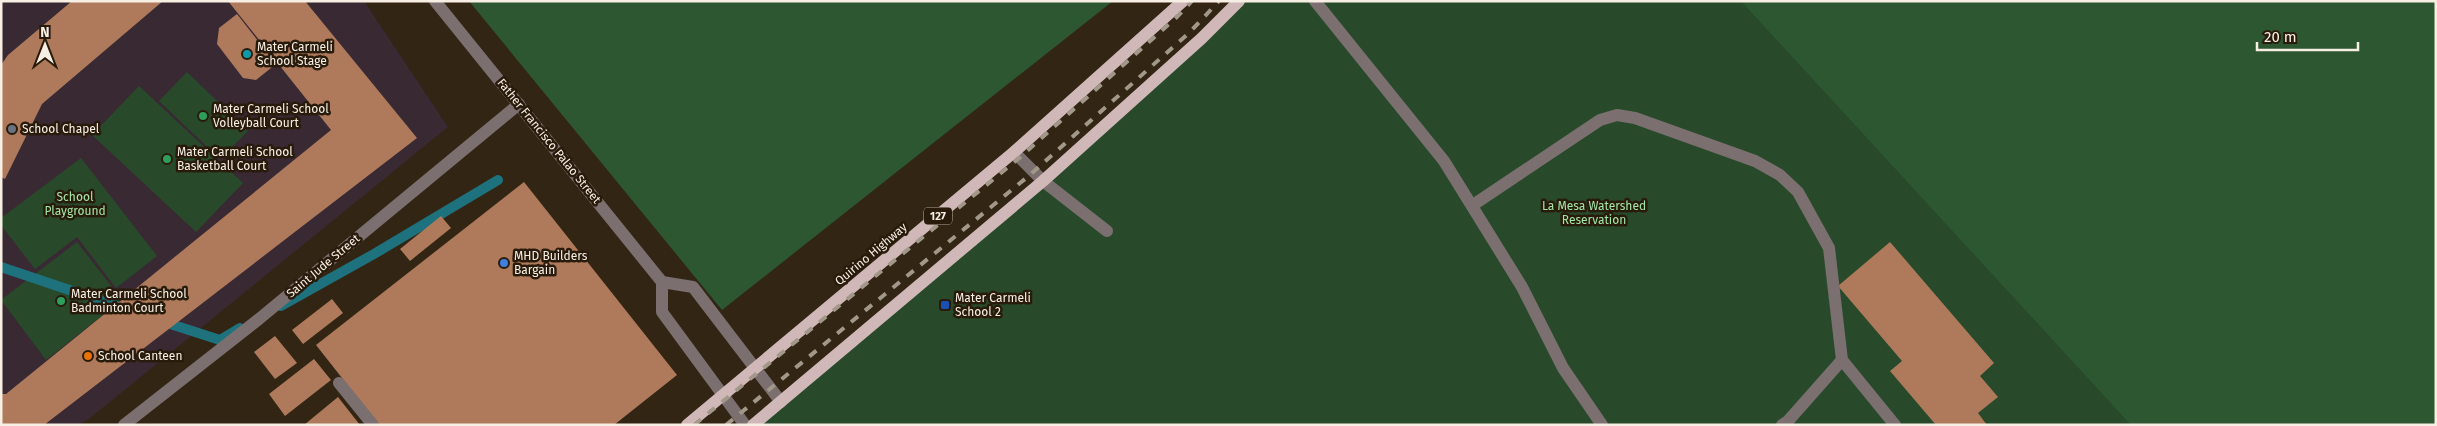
<svg xmlns="http://www.w3.org/2000/svg" width="2437" height="426" font-family="'Fira Sans',sans-serif">
  <rect width="100%" height="100%" fill="#322514"/>
  <polygon fill="#392933" points="1,1 364,1 448,127 89,419 78,425 1,425"/>
  <g fill="#284a2b">
    <polygon points="1239,1 2436,1 2436,425 753,425 992,223"/>
    <polygon points="187,72 248,131 220,159 159,101"/>
    <polygon points="139,86 243,183 196,232 92,135"/>
    <polygon points="81,158 157,256 116,288 77,237 35,269 1,225 1,218"/>
    <polygon points="77,242 122,300 46,360 1,300"/>
  </g>
  <g fill="#2d5731">
    <polygon points="469,1 1113,1 722,310"/>
    <polygon points="1741,1 2436,1 2436,425 2131,425"/>
  </g>
  <g fill="none" stroke-linecap="round" stroke-linejoin="round">
    <g stroke="#1e727d" stroke-width="10">
      <polyline points="1,267 126,309"/>
      <polyline points="281,306 374,254 498,180"/>
      <polyline points="161,321 220,340 240,328"/>
    </g>
  </g>
  <g fill="#ae7a5b">
    <polygon points="72,1 163,1 42,104 5,179 1,177 1,65 8,55"/>
    <polygon points="228,1 305,1 417,138 44,425 1,425 1,394 6,394 331,130"/>
    <polygon points="237,14 276,64 256,80 243,78 217,44 219,28"/>
    <polygon points="524,182 677,375 614,425 379,425 316,345"/>
    <polygon points="441,216 451,228 410,261 400,249"/>
    <polygon points="1890,242 1994,363 1980,376 1998,397 1978,413 1987,425 1936,425 1890,371 1902,361 1838,286"/>
    <polygon points="332,299 343,313 303,344 292,330"/>
    <polygon points="275,336 297,363 275,379 254,352"/>
    <polygon points="314,359 331,380 285,416 269,394"/>
    <polygon points="338,397 360,425 304,425"/>
  </g>
  <g fill="none" stroke-linecap="round" stroke-linejoin="round">
    <g stroke="#7b6f70" stroke-width="12">
      <polyline points="435,1 662,282 662,312 745,425"/>
      <polyline points="1315,1 1444,161 1522,287 1563,368 1602,425"/>
      <polyline points="1014,152 1043,181 1107,231"/>
      <polyline points="1473,205 1600,120 1617,115 1635,118 1755,161 1780,175 1798,192 1829,248 1842,360 1895,425"/>
      <polyline points="662,282 693,287 781,402"/>
      <polyline points="339,383 373,425"/>
      <polyline points="124,425 259,319 519,104"/>
      <polyline points="1782,425 1788,421 1842,360"/>
    </g>
    <g stroke="#d1b8b8" stroke-width="12">
      <polyline points="687,425 1014,152 1183,1"/>
      <polyline points="753,425 1043,181 1202,38 1239,1"/>
    </g>
    <g stroke="#a2988a" stroke-width="4" stroke-dasharray="9 9" stroke-linecap="butt">
      <polyline points="694,425 1018,159 1177,17 1192,1"/>
      <polyline points="726,425 1031,174 1191,31 1219,1"/>
    </g>
  </g>
  <circle fill="#0f9aa8" stroke="#281b0b" stroke-width="2" cx="247" cy="54" r="5"/>
  <g fill="#2e9e5b" stroke="#281b0b" stroke-width="2">
    <circle cx="203" cy="116" r="5"/>
    <circle cx="167" cy="159" r="5"/>
    <circle cx="61" cy="301" r="5"/>
  </g>
  <circle fill="#6b7280" stroke="#281b0b" stroke-width="2" cx="12" cy="129" r="5"/>
  <circle fill="#3f7fe0" stroke="#281b0b" stroke-width="2" cx="504" cy="263" r="5"/>
  <rect fill="#1a4fb4" stroke="#281b0b" stroke-width="2" x="940" y="300" width="10" height="10" rx="2.5"/>
  <circle fill="#e8710a" stroke="#281b0b" stroke-width="2" cx="88" cy="356" r="5"/>
  <g text-anchor="middle" stroke-width="5" stroke-linejoin="round" paint-order="stroke">
    <rect fill="#281b0b" stroke="#baafa3" stroke-width="1" x="924" y="207.5" width="28" height="17" rx="4"/>
    <g font-size="11" font-weight="bold" fill="#f8efe4">
      <text x="938" y="220">127</text>
    </g>
    <g font-size="12" fill="#f8efe4" stroke="#281b0b" text-anchor="start">
      <text x="257" y="51">Mater Carmeli<tspan x="257" dy="14">School Stage</tspan></text>
      <text x="213" y="113">Mater Carmeli School<tspan x="213" dy="14">Volleyball Court</tspan></text>
      <text x="22" y="133">School Chapel</text>
      <text x="177" y="156">Mater Carmeli School<tspan x="177" dy="14">Basketball Court</tspan></text>
      <text x="514" y="260">MHD Builders<tspan x="514" dy="14">Bargain</tspan></text>
      <text x="71" y="298">Mater Carmeli School<tspan x="71" dy="14">Badminton Court</tspan></text>
      <text x="955" y="302">Mater Carmeli<tspan x="955" dy="14">School 2</tspan></text>
      <text x="98" y="360">School Canteen</text>
    </g>
    <g font-size="12" fill="#f8efe4" stroke="#281b0b">
      <text transform="translate(549 141) rotate(51)" y="4">Father Francisco Palao Street</text>
      <text transform="translate(871 254) rotate(-40)" y="4">Quirino Highway</text>
      <text transform="translate(323 266) rotate(-40)" y="4">Saint Jude Street</text>
    </g>
    <g font-size="12" fill="#a2e5a7" stroke="#281b0b">
      <text x="75" y="201">School<tspan x="75" dy="14">Playground</tspan></text>
      <text x="1594" y="210">La Mesa Watershed<tspan x="1594" dy="14">Reservation</tspan></text>
    </g>
  </g>
  <rect width="2437" height="426" fill="none" stroke="#f8efe4" stroke-width="5"/>
  <g transform="translate(45 45)" stroke="#281b0b" stroke-width="4" paint-order="stroke">
  <path d="M0-4L9 19L0 12L-9 19Z" fill="#f8efe4"/>
  <text y="-8" font-size="14" font-weight="bold" text-anchor="middle" fill="#f8efe4">N</text>
  </g>
  <path d="M2257 42v8h101v-8" fill="none" stroke="#f8efe4" stroke-width="2.5"/>
  <text x="2264" y="42" font-size="15" fill="#f8efe4" stroke="#281b0b" stroke-width="4" paint-order="stroke">20 m</text>
</svg>
